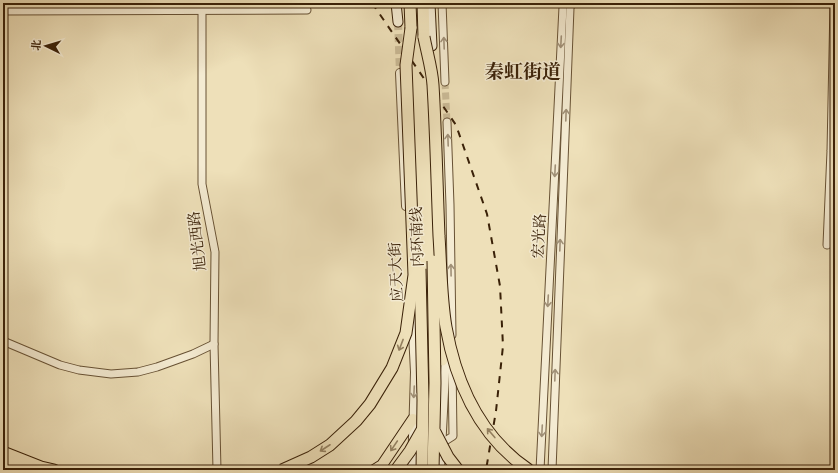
<svg xmlns="http://www.w3.org/2000/svg" width="838" height="473" font-family="'Sorts Mill Goudy','Noto Serif SC',serif">
  <rect width="100%" height="100%" fill="#eee0b9"/>
  <filter id="stains"><feTurbulence type="fractalNoise" baseFrequency=".005" numOctaves="4"/><feColorMatrix values="0 0 0 0 .2 0 0 0 0 .09 0 0 0 0 .02 0 0 0 .5 -.17"/></filter>
  <radialGradient id="worn" r=".72"><stop offset=".6" stop-color="#630" stop-opacity="0"/><stop offset="1" stop-color="#630" stop-opacity=".3"/></radialGradient>
  <g fill="none" stroke-linecap="round" stroke-linejoin="round">
    <polyline stroke="#caba96" stroke-width="7" stroke-dasharray="7 3.5" stroke-linecap="butt" points="445,82 447,122"/>
    <polyline stroke="#caba96" stroke-width="8" stroke-dasharray="8 4" stroke-linecap="butt" points="398,22 400,73"/>
    <defs>
      <g id="minor">
        <polyline points="442,3 445,82"/>
        <polyline points="202,10 202,184 215,252 214,344 217,470"/>
        <polyline points="3,11 307,10"/>
        <polyline points="447,122 450,205 452,335"/>
        <polyline points="827,245 831,151 834,3"/>
        <polyline points="3,341 60,365 79,370 111,374 138,372 157,367 193,354 214,344"/>
        <polyline points="442,443 453,436 452,363"/>
        <polyline points="540,470 563,7 564,3"/>
        <polyline points="552,470 570,8 572,3"/>
      </g>
      <g id="tertiary">
        <polyline points="400,73 406,206"/>
        <polyline points="412,470 415,372 412,314"/>
        <polyline points="440,470 446,353"/>
      </g>
      <g id="secondary">
        <polyline points="396,3 398,22"/>
        <polyline points="430,3 432,46"/>
      </g>
      <polyline id="primary" points="374,470 382,465 413,419"/>
      <g id="trunk">
        <polyline points="410,3 411,28"/>
        <polyline points="423,3 424,37"/>
        <polyline points="442,360 442,320"/>
        <polyline points="3,452 41,467 54,470"/>
        <polyline points="3,462 24,470"/>
      </g>
    </defs>
    <use href="#minor" stroke="#675134" stroke-width="9"/>
    <use href="#tertiary" stroke="#675134" stroke-width="10"/>
    <use href="#secondary" stroke="#3a2108" stroke-width="11"/>
    <use href="#primary" stroke="#3a2108" stroke-width="12"/>
    <use href="#trunk" stroke="#3a2108" stroke-width="13"/>
    <use href="#minor" stroke="#f4ebd2" stroke-width="7"/>
    <use href="#tertiary" stroke="#f4ebd2" stroke-width="8"/>
    <use href="#secondary" stroke="#f4ebd2" stroke-width="9"/>
    <use href="#primary" stroke="#eee0b9" stroke-width="10"/>
    <use href="#trunk" stroke="#eee0b9" stroke-width="11"/>
    <polyline stroke="#3a2108" stroke-width="2" stroke-dasharray="7 7" stroke-linecap="butt" points="372,3 456,125 487,214 500,286 503,346 496,411 486,470"/>
    <defs>
      <g id="trunk-bridge">
        <path d="M424,37C427,53 432,69 433,85C436,135 437,186 439,236C441,265 441,298 446,327C456,383 480,437 529,470"/>
        <polyline points="420,269 423,400 422,470"/>
        <polyline points="435,432 448,457 458,470"/>
        <polyline points="282,470 311,457 330,445 356,421 370,404 392,368 406,333 414,275 406,65 411,28"/>
        <polyline points="396,470 410,451 422,430"/>
        <polyline points="433,470 435,383 433,261"/>
      </g>
    </defs>
    <use href="#trunk-bridge" stroke="#3a2108" stroke-width="13" stroke-linecap="butt"/>
    <use href="#trunk-bridge" stroke="#eee0b9" stroke-width="11"/>
  </g>
  <defs><path id="oneway-shaft" d="M-6 0H5M1.5-3L5.5 0L1.5 3" fill="none" stroke-width="1.6" stroke-linecap="round" stroke-linejoin="round"/></defs>
  <g stroke="#a09077">
    <use href="#oneway-shaft" transform="translate(561 42) rotate(93)"/>
    <use href="#oneway-shaft" transform="translate(444 43) rotate(-92)"/>
    <use href="#oneway-shaft" transform="translate(566 115) rotate(-88)"/>
    <use href="#oneway-shaft" transform="translate(448 140) rotate(-92)"/>
    <use href="#oneway-shaft" transform="translate(555 171) rotate(93)"/>
    <use href="#oneway-shaft" transform="translate(560 245) rotate(-88)"/>
    <use href="#oneway-shaft" transform="translate(451 270) rotate(-91)"/>
    <use href="#oneway-shaft" transform="translate(548 301) rotate(93)"/>
    <use href="#oneway-shaft" transform="translate(555 375) rotate(-88)"/>
    <use href="#oneway-shaft" transform="translate(414 392) rotate(93)"/>
    <use href="#oneway-shaft" transform="translate(542 431) rotate(93)"/>
  </g>
  <g stroke="#948060">
    <use href="#oneway-shaft" transform="translate(401 345) rotate(111)"/>
    <use href="#oneway-shaft" transform="translate(491 433) rotate(-130)"/>
    <use href="#oneway-shaft" transform="translate(394 446) rotate(124)"/>
    <use href="#oneway-shaft" transform="translate(325 448) rotate(147)"/>
  </g>
  <g text-anchor="middle" stroke-width="3" stroke-linejoin="round" paint-order="stroke">
    <g font-size="15" fill="#3a2108" stroke="#f4ebd2">
      <text transform="translate(539 236) rotate(-87)" y="5">宏光路</text>
      <text transform="translate(417 237) rotate(-92)" y="5">内环南线</text>
      <text transform="translate(197 241) rotate(-97)" y="5">旭光西路</text>
      <text transform="translate(396 272) rotate(-93)" y="5">应天大街</text>
    </g>
    <g font-size="19" font-weight="bold" fill="#3a2108" stroke="#f4ebd2">
      <text x="523" y="78">秦虹街道</text>
    </g>
  </g>
  <rect width="838" height="473" fill="none" stroke="#eee0b9" stroke-width="16"/>
  <rect x="4" y="4" width="830" height="465" fill="none" stroke="#3a2108" stroke-width="2"/>
  <rect x="8" y="8" width="822" height="457" fill="none" stroke="#3a2108"/>
  <g transform="translate(46 46) rotate(275)" stroke="#f4ebd2" stroke-width="3" paint-order="stroke">
  <path d="M0-3L7 15L0 10L-7 15Z" fill="#3a2108"/>
  <text y="-6" font-size="11" font-weight="bold" text-anchor="middle" fill="#3a2108">北</text>
  </g>
  <rect width="100%" height="100%" filter="url(#stains)"/>
  <rect width="100%" height="100%" fill="url(#worn)"/>
</svg>
